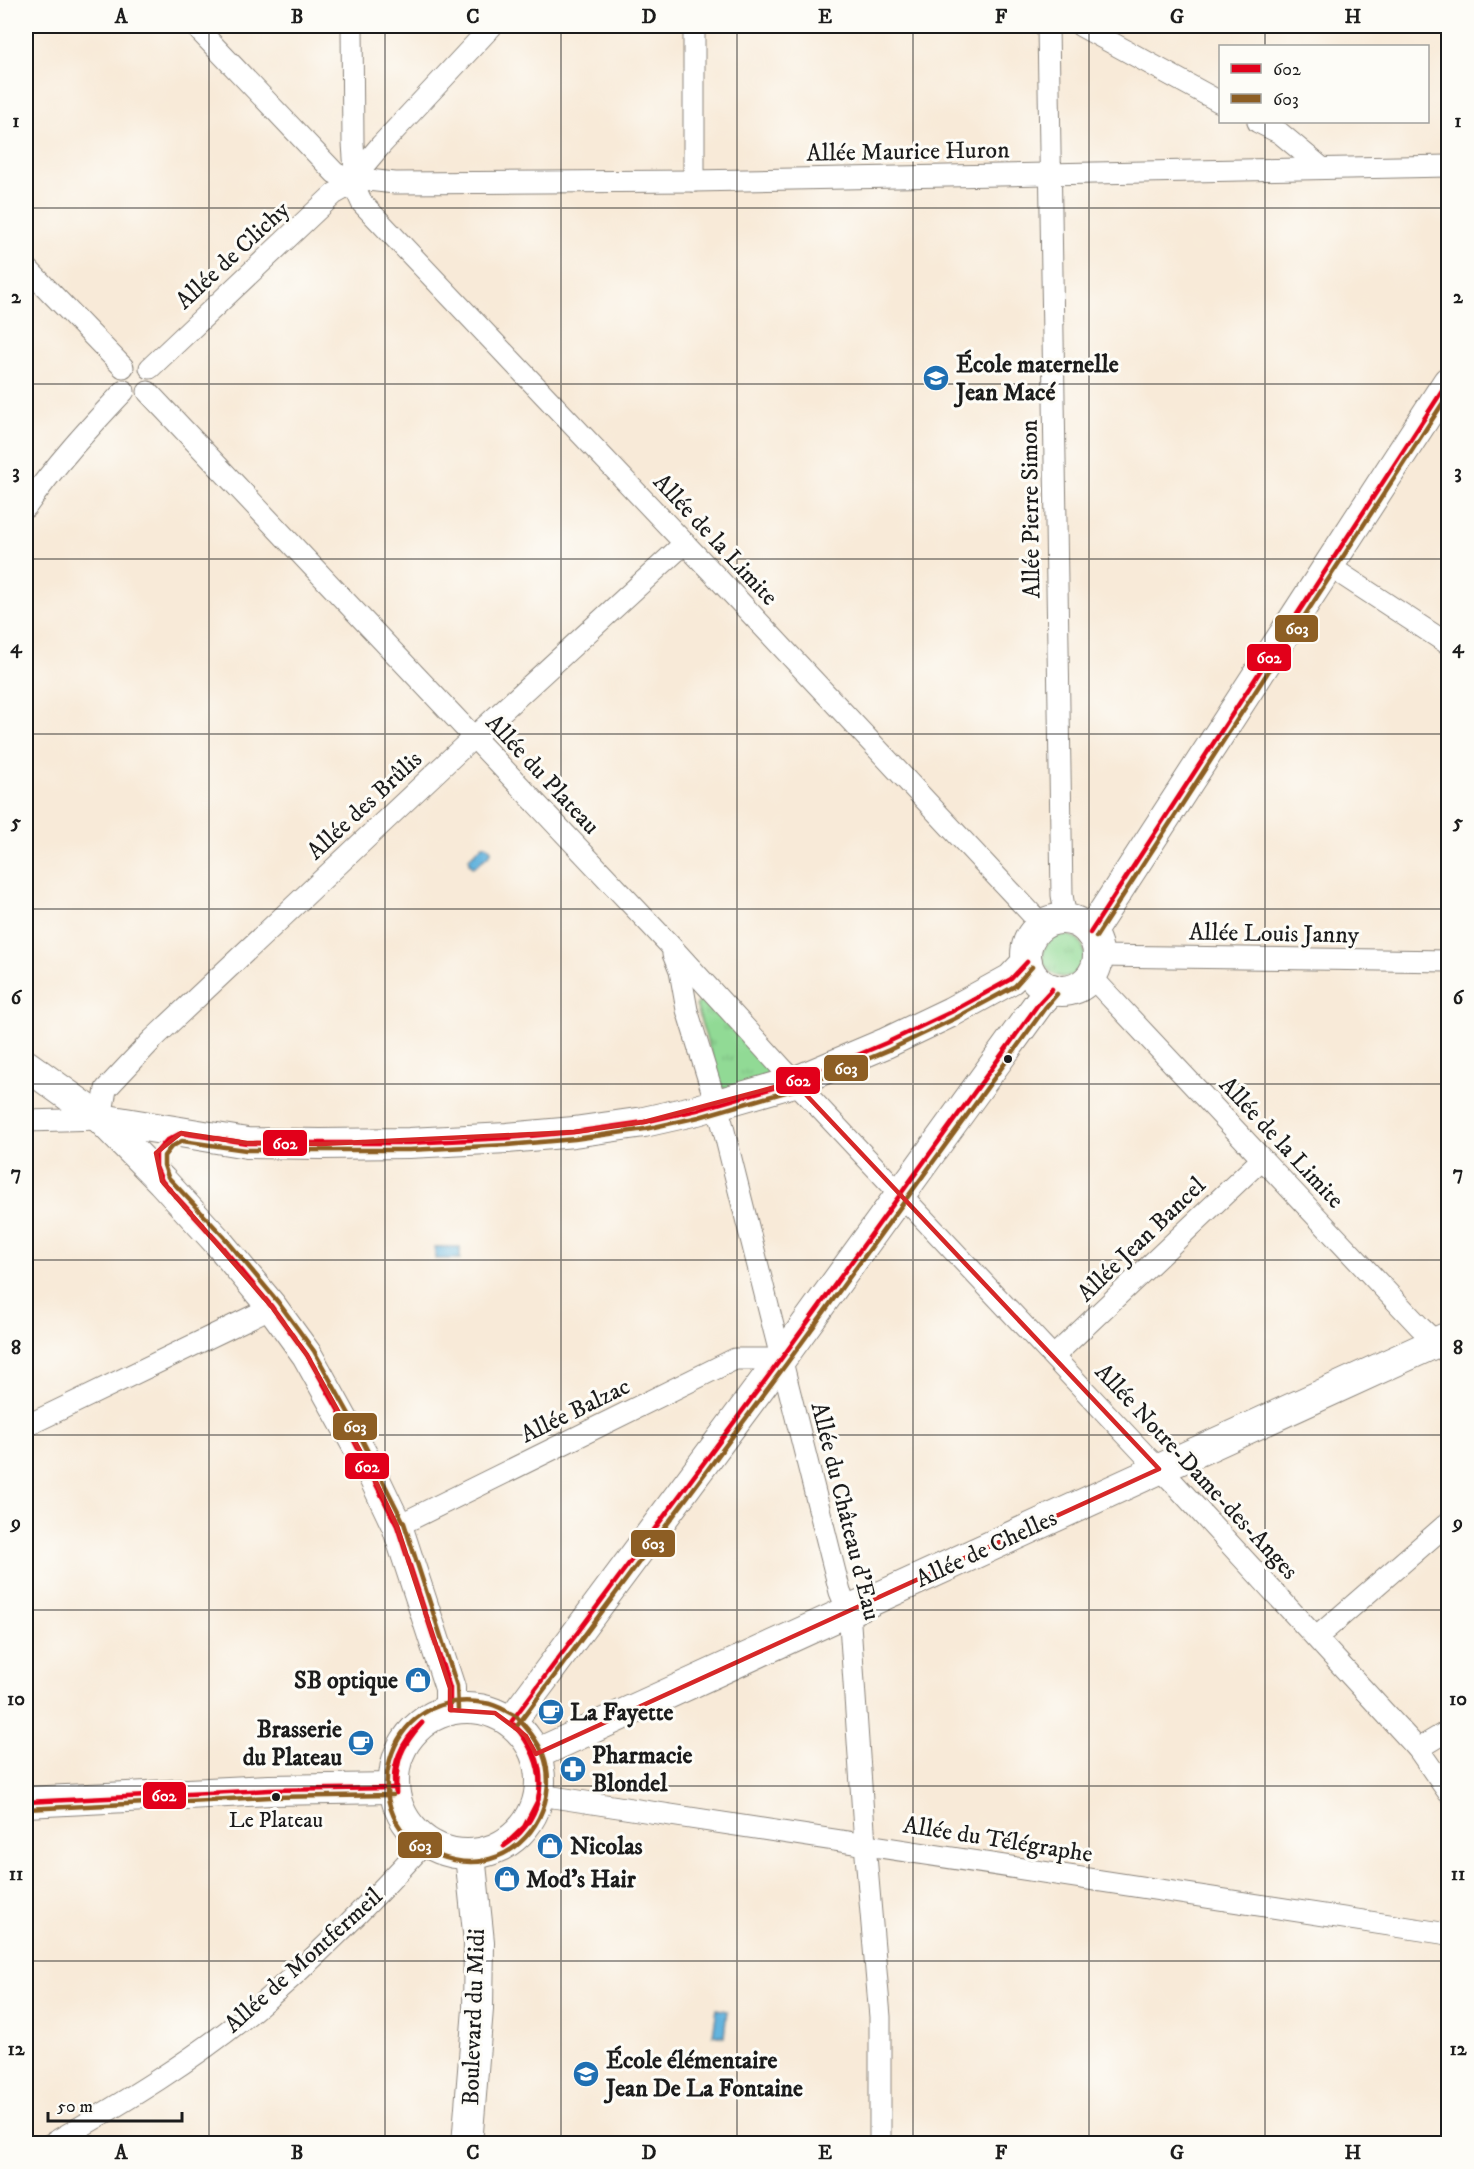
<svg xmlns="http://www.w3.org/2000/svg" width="1474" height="2169" font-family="'IM FELL DW Pica',serif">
  <defs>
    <pattern id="grass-tufts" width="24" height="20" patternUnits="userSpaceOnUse" patternTransform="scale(1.5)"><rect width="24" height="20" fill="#91da95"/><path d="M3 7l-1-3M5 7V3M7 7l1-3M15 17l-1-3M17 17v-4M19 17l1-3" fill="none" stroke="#7cba80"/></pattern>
  </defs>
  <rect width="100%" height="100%" fill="#fdfcf7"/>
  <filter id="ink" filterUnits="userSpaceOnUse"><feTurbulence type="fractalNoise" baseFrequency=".0167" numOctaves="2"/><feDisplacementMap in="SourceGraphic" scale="12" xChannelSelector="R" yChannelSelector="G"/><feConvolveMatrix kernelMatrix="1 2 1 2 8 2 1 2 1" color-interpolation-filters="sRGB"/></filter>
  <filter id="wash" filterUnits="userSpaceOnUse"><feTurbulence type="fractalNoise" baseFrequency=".008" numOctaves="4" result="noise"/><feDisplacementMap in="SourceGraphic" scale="24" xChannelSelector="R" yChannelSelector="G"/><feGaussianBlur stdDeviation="1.35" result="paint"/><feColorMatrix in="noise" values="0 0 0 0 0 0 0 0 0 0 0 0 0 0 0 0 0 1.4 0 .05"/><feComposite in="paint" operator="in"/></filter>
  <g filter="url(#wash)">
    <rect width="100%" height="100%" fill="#f8ead8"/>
    <g fill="url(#grass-tufts)" stroke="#567b58" stroke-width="1.5">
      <circle cx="1064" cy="956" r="21"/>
      <polygon points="706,999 769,1069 767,1076 728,1090 721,1087 696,1005 700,1000"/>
    </g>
    <g fill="#63b4de" stroke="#40687d" stroke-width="1.5">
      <polygon points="483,845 486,845 491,850 491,853 476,866 472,867 469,863 469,858"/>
      <rect x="435" y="1247" width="25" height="12"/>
      <polygon points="717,2009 727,2011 724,2037 713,2035"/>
    </g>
  </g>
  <g filter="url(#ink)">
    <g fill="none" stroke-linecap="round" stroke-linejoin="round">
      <defs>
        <g id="street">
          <polyline points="195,26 335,173 350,180"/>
          <polyline points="352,26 353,143 355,172"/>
          <polyline points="694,26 694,181"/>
          <polyline points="1048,26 1062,895 1066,919"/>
          <polyline points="1081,26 1220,102"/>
          <polyline points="1258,122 1280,133 1322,168"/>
          <polyline points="359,171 381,145 492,26"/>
          <polyline points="368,180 395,183 694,181 1448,166"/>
          <polyline points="355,188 362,203 711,571 1042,925"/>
          <polyline points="26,267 123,367"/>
          <polyline points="150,368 334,194 352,184"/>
          <polyline points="148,392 667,942 782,1068 1147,1457 1171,1480 1418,1749 1448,1792"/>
          <path d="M26,507C55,465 89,428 124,391"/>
          <polyline points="1329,566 1448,644"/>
          <polyline points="673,954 680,971 687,1010 722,1123 840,1592 848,1611 850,1624 865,1844 880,2017 880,2144"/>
          <polyline points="1098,956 1448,961"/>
          <polyline points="1089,978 1100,986 1420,1327 1448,1354"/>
          <polyline points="26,1121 101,1119 106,1089 153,1039 462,748 685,543"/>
          <polyline points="1054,1356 1262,1159"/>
          <polyline points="26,1426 272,1307"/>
          <polyline points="397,1526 735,1359 781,1359"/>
          <polyline points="1317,1637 1448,1523"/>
          <polyline points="1418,1749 1448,1731"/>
          <polyline points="540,1795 1448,1934"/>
          <path d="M51,2144C123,2103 196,2059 260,2005C320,1955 373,1900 425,1843"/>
        </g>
        <g id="secondary">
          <circle cx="1062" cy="955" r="36"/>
          <polyline points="1090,933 1448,382"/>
          <polyline points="26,1065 101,1119 162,1181 218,1242 272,1307 307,1355 368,1465 397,1526 450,1688 450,1710"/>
          <polyline points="101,1119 247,1143 321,1144 409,1143 507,1138 574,1132 644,1122 697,1110 794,1082 886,1043 951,1012 1011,979 1027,962"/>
          <circle cx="467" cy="1781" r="73"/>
          <polyline points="511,1722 781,1359 1039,1003 1052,989"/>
          <polyline points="536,1754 1448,1337"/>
          <polyline points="26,1802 270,1790 393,1788"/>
          <polyline points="467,2144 478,2009 479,1942 470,1855"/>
        </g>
      </defs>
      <use href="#street" stroke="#8a837a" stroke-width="23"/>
      <use href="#secondary" stroke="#8a837a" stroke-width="32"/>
      <use href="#street" stroke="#fff" stroke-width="21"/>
      <use href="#secondary" stroke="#fff" stroke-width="30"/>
      <defs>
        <g id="bus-1">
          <polyline points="1090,933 1448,382"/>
          <polyline points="450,1710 450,1688 397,1526 342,1417 307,1355 272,1307 218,1242 162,1181 156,1167 156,1153 166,1141 181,1133 247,1143 409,1143 507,1138 574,1132 644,1122 697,1110 794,1082 886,1043 951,1012 1011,979 1027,962"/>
          <polyline points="511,1722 781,1359 1039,1003 1052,989"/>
          <path d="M514,1725C536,1745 545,1772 538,1800"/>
          <path d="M514,1725C533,1747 544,1771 538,1800"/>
          <path d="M396,1793C389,1767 402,1740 422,1723"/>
          <path d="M396,1793C396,1760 400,1748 422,1723"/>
          <polyline points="26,1802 270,1790 393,1788"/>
          <polyline points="504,1846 524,1827 538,1800"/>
          <path d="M504,1846C520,1836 534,1819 538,1800"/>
        </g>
        <g id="bus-2">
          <polyline points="1096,937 1448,395"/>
          <polyline points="458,1710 457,1686 404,1523 349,1414 314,1351 278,1302 224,1237 168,1177 164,1165 164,1156 171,1147 182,1141 246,1150 409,1150 507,1145 575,1139 645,1129 699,1117 796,1089 889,1050 954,1019 1015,986 1032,967"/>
          <path d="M514,1715C505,1711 496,1704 485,1703C381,1684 351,1825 437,1855C455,1862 472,1865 490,1859C534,1847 559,1796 543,1754C537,1739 527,1729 517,1717"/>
          <polyline points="517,1726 787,1363 1045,1008 1057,994"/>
          <polyline points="26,1809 270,1797 393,1795"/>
        </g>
      </defs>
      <use href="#bus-1" stroke="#fdfcf7" stroke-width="9"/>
      <use href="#bus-2" stroke="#fdfcf7" stroke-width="9"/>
      <use href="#bus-1" stroke="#e2001a" stroke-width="4.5"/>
      <use href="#bus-2" stroke="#8d5e24" stroke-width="4.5"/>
    </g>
  </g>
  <path fill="none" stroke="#d62828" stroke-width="4.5" stroke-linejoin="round" d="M794,1082L1159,1469L536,1754L526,1736L495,1713L450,1710V1688L397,1526L368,1465L307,1355L272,1307L162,1181L156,1153L181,1133L247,1143L321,1144L574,1132L644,1122Z"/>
  <path fill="none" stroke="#1c1c1c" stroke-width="1.5" stroke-opacity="0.55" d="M209,26V2144M385,26V2144M561,26V2144M737,26V2144M913,26V2144M1089,26V2144M1265,26V46M1265,122V2144M26,208H1448M26,384H1448M26,559H1448M26,734H1448M26,909H1448M26,1084H1448M26,1260H1448M26,1435H1448M26,1610H1448M26,1786H1448M26,1961H1448"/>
  <defs>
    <symbol id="school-disc" viewBox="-11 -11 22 22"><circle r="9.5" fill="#1f6fb2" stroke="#fdfcf7"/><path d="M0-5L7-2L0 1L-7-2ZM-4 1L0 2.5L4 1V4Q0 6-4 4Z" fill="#fff"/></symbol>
    <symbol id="shop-disc" viewBox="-11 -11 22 22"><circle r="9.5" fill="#1f6fb2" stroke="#fdfcf7"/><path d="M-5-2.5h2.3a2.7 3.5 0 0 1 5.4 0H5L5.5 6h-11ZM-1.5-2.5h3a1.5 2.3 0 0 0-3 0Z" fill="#fff"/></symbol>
    <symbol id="cafe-disc" viewBox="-11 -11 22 22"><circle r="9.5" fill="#1f6fb2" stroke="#fdfcf7"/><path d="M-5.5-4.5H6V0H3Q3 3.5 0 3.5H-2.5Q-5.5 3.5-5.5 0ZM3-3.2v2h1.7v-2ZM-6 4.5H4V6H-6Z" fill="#fff"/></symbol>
    <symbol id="pharmacy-disc" viewBox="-11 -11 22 22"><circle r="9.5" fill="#1f6fb2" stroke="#fdfcf7"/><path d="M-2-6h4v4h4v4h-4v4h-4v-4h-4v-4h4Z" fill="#fff"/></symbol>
  </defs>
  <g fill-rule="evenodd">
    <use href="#school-disc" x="921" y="363" width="30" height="30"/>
    <use href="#shop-disc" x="403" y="1665" width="30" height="30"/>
    <use href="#cafe-disc" x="536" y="1697" width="30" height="30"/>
    <use href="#cafe-disc" x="346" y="1728" width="30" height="30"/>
    <use href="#pharmacy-disc" x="558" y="1754" width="30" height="30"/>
    <use href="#shop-disc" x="535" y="1831" width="30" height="30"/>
    <use href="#shop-disc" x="492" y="1864" width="30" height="30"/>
    <use href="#school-disc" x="571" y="2059" width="30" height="30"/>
  </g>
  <g fill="#1c1c1c" stroke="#fdfcf7" stroke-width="2">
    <circle cx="1008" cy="1059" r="5"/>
    <circle cx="276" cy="1797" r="5"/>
  </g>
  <g text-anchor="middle" stroke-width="6" stroke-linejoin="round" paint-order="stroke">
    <g font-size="22" fill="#1c1c1c" stroke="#fdfcf7">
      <text x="276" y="1827">Le Plateau</text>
    </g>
    <g font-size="24" fill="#1c1c1c" stroke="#fdfcf7">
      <text transform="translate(908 151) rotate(-1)" y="8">Allée Maurice Huron</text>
      <text transform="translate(232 255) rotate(-43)" y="8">Allée de Clichy</text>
      <text transform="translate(1030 509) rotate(-91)" y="8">Allée Pierre Simon</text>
      <text transform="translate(716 539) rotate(47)" y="8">Allée de la Limite</text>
      <text transform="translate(543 774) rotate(47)" y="8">Allée du Plateau</text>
      <text transform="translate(364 805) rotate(-43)" y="8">Allée des Brûlis</text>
      <text transform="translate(1274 933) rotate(1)" y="8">Allée Louis Janny</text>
      <text transform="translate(1282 1142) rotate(47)" y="8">Allée de la Limite</text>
      <text transform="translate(1141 1239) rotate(-44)" y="8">Allée Jean Bancel</text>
      <text transform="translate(575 1410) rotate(-26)" y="8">Allée Balzac</text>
      <text transform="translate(1197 1471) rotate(47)" y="8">Allée Notre-Dame-des-Anges</text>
      <text transform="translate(846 1511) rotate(76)" y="8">Allée du Château d'Eau</text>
      <text transform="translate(986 1548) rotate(-25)" y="8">Allée de Chelles</text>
      <text transform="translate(998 1839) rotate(9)" y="8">Allée du Télégraphe</text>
      <text transform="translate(303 1960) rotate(-42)" y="8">Allée de Montfermeil</text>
      <text transform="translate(473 2017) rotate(-88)" y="8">Boulevard du Midi</text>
    </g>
    <g font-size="24" font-weight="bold" fill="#1c1c1c" stroke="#fdfcf7" text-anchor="start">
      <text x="956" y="372">École maternelle<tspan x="956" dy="28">Jean Macé</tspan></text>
      <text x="398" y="1688" text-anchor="end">SB optique</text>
      <text x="570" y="1720">La Fayette</text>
      <text x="342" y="1737" text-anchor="end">Brasserie<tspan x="342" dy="28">du Plateau</tspan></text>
      <text x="592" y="1763">Pharmacie<tspan x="592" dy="28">Blondel</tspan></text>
      <text x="570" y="1854">Nicolas</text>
      <text x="526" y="1887">Mod's Hair</text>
      <text x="606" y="2068">École élémentaire<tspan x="606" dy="28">Jean De La Fontaine</tspan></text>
    </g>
  </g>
  <g stroke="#fdfcf7" stroke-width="2">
    <rect x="1274" y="614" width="45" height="29" rx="6" fill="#8d5e24"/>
    <rect x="1246" y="643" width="46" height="29" rx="6" fill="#e2001a"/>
    <rect x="823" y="1054" width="46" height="28" rx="6" fill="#8d5e24"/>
    <rect x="775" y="1066" width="46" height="29" rx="6" fill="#e2001a"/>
    <rect x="262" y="1129" width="46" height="28" rx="6" fill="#e2001a"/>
    <rect x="332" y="1412" width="46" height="29" rx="6" fill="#8d5e24"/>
    <rect x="344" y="1452" width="46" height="28" rx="6" fill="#e2001a"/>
    <rect x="630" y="1529" width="46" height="29" rx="6" fill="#8d5e24"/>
    <rect x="142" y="1781" width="45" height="29" rx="6" fill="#e2001a"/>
    <rect x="397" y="1831" width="46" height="28" rx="6" fill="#8d5e24"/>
  </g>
  <g font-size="16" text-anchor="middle" font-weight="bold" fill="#fff">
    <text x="1297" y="634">603</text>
    <text x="1269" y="663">602</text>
    <text x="846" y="1074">603</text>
    <text x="798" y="1086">602</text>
    <text x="285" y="1149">602</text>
    <text x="355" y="1432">603</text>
    <text x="367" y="1472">602</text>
    <text x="653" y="1549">603</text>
    <text x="164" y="1801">602</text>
    <text x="420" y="1851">603</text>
  </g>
  <rect width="1474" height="2169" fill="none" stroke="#fdfcf7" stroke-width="66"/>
  <rect x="1219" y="45" width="210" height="78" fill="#fdfcf7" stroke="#a3a29f" stroke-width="1.5"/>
  <rect x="1231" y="64" width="30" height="9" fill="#e2001a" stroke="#a3a29f" stroke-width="1.5"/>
  <text x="1273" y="75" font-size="18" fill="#1c1c1c">602</text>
  <rect x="1231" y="94" width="30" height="9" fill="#8d5e24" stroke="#a3a29f" stroke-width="1.5"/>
  <text x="1273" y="105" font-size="18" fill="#1c1c1c">603</text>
  <path d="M48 2112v9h134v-9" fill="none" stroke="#1c1c1c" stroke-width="3"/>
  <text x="57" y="2112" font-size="18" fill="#1c1c1c" stroke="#fdfcf7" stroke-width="4.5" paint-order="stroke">50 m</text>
  <rect x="33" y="33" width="1408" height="2103" fill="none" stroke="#1c1c1c" stroke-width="2"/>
  <g font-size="20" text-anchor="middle" font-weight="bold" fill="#1c1c1c">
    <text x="121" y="23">A</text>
    <text x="297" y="23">B</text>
    <text x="473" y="23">C</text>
    <text x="649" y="23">D</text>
    <text x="825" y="23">E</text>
    <text x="1001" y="23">F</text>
    <text x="1177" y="23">G</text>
    <text x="1353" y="23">H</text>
    <text x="16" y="127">1</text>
    <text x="1458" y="127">1</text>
    <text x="16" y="303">2</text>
    <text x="1458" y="303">2</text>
    <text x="16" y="478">3</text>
    <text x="1458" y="478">3</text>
    <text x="16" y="653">4</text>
    <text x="1458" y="653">4</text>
    <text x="16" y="828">5</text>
    <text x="1458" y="828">5</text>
    <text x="16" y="1004">6</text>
    <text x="1458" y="1004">6</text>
    <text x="16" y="1179">7</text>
    <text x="1458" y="1179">7</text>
    <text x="16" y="1354">8</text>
    <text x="1458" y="1354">8</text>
    <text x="16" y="1529">9</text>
    <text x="1458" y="1529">9</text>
    <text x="16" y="1705">10</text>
    <text x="1458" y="1705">10</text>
    <text x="16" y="1880">11</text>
    <text x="1458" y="1880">11</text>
    <text x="16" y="2055">12</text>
    <text x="1458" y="2055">12</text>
    <text x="121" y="2159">A</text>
    <text x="297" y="2159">B</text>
    <text x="473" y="2159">C</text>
    <text x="649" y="2159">D</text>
    <text x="825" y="2159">E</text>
    <text x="1001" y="2159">F</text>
    <text x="1177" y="2159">G</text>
    <text x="1353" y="2159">H</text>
  </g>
</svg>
